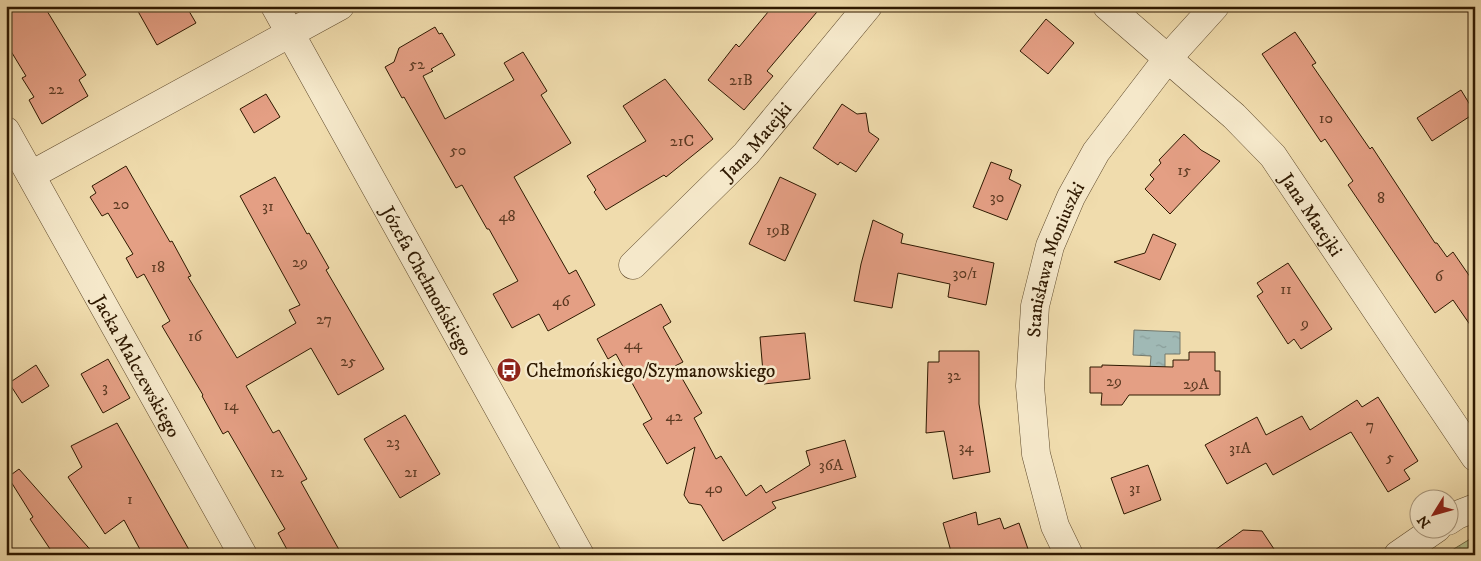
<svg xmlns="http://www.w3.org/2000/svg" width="1481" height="561" font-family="'IM FELL DW Pica',serif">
  <defs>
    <pattern id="park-crowns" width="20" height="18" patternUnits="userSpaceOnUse" patternTransform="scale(1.25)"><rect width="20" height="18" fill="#b7c18c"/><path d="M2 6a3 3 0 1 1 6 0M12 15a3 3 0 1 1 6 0" fill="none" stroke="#9ea577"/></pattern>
    <pattern id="water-ripples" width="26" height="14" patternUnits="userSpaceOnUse" patternTransform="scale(1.25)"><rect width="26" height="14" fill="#a0b9b5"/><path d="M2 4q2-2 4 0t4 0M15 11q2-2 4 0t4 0" fill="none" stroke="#8a9e9a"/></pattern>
  </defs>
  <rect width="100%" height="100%" fill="#f0dcad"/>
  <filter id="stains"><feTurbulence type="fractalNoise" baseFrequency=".004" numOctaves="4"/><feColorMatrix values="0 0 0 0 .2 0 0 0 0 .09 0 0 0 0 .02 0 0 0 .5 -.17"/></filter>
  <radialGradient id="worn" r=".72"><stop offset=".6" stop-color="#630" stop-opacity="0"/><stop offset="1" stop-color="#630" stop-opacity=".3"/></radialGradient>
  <polygon fill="url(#park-crowns)" stroke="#736d46" points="1475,536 1475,555 1444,555"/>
  <polygon fill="url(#water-ripples)" stroke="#73796d" points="1134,330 1180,332 1180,354 1165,354 1165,368 1150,369 1151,356 1133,355"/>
  <g fill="#e49f84" stroke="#2f1901">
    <polygon points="6,6 44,6 86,75 79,80 88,96 42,124 29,100 34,97 22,78 26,76 6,43"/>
    <polygon points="135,6 186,6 196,23 157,45"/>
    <polygon points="773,6 822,6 767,71 773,76 744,110 708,80 736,44 739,47"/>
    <polygon points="1046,19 1074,43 1048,74 1020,51"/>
    <polygon points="435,27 439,34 442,33 455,55 431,69 433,71 423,76 445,119 514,80 504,63 523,52 547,91 541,95 571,143 514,177 569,274 576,270 595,305 548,331 539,314 512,328 493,294 518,281 489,229 487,229 462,185 456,188 404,97 402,98 385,67 394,62 399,48"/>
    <polygon points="1295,32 1316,63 1312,65 1370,149 1372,147 1435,243 1437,243 1447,257 1453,252 1475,284 1475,332 1453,300 1435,313 1348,185 1353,181 1325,139 1321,142 1262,54"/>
    <polygon points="665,79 713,139 666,177 664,175 606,210 594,192 596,190 587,176 646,141 623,106"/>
    <polygon points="1461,90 1475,113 1432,141 1417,118"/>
    <polygon points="266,94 280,117 254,133 240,109"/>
    <polygon points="842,104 857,114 866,113 869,132 879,139 856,172 840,162 838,165 813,148"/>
    <polygon points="1184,134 1201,150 1220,161 1170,214 1145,189 1154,179 1150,175 1161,163 1159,160"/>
    <polygon points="991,162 1012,170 1009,179 1021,185 1007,220 973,207"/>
    <polygon points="126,166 170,242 172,241 191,276 188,277 237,358 296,323 289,310 300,305 240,196 275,177 307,234 309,233 329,268 326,270 384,369 338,395 311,348 246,386 273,433 279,430 307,479 301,482 342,555 290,555 278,533 285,529 228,431 223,434 202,396 203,395 162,326 170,321 144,274 137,278 126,258 133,254 108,213 102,216 90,197 96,193 92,186"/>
    <polygon points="780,177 816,194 785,261 749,244"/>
    <polygon points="873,220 903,234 901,243 994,263 986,305 948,297 950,284 898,273 892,308 854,301 861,264"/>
    <polygon points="1153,234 1176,244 1160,280 1114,262 1145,253"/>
    <polygon points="1288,263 1332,329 1301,349 1294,339 1288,344 1257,296 1263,292 1257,283"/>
    <polygon points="661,304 671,322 663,327 683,362 675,366 702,413 694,418 716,459 721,456 746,496 761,485 766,493 810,465 806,451 845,440 856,477 772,502 776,508 723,541 701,505 689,503 684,495 695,447 667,464 643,424 652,419 616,354 608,359 597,339"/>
    <polygon points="805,333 810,379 764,384 760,337"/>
    <polygon points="939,351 979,351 979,404 990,472 953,479 944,431 926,433 928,362 939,362"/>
    <polygon points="1189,352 1215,352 1215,371 1220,371 1220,395 1129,395 1122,405 1101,405 1102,393 1090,393 1090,367 1102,367 1102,365 1173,367 1173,360 1189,360"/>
    <polygon points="108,359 130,398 103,413 81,374"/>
    <polygon points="36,365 49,386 22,403 9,383"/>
    <polygon points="1378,397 1418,461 1404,470 1410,479 1388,492 1351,432 1273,475 1266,463 1227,484 1205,445 1257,417 1266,435 1302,416 1310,430 1357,400 1362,407"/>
    <polygon points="405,415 440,474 400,498 364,439"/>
    <polygon points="117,423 141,465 192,555 143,555 124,520 105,534 68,477 82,467 71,446"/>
    <polygon points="1148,465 1161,500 1124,514 1111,478"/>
    <polygon points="19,469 95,555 54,555 30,519 33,517 8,477"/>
    <polygon points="976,512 978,525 1000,518 1004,529 1019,523 1028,549 1013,555 952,555 943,523"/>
    <polygon points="1243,530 1262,531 1278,555 1208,555"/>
  </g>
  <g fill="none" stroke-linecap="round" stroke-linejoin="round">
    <defs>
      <g id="minor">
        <path id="s1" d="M1107,6L1234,116L1273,156L1475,457"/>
        <path id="s2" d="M6,131L243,555"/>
        <polyline points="31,175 340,6"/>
        <path id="s3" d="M633,265L746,154L868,6"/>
        <polyline points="1448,521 1457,515 1475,508"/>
        <path id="s4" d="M1069,555L1055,526L1036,454L1030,386L1035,306L1050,246L1071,197L1096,152L1168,58L1215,6"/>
        <polyline points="1398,555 1437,528"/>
      </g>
      <g id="tertiary">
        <path id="s5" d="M275,6L580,555"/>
      </g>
    </defs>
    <use href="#minor" stroke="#5f4a2c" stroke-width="29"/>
    <use href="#tertiary" stroke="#5f4a2c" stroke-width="29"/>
    <use href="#minor" stroke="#f5e8ca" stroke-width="28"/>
    <use href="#tertiary" stroke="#f5e8ca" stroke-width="28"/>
  </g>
  <defs>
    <symbol id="bus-disc" viewBox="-11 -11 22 22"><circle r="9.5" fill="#8f2418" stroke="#f5e8ca"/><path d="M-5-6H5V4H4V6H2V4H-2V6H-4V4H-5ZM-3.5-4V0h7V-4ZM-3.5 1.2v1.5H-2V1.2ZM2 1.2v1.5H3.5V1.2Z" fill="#fff"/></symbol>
  </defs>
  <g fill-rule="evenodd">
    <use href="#bus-disc" x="495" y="356" width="28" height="28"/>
  </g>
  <g text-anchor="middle" stroke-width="5" stroke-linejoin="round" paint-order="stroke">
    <g font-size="16" fill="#5c3a22">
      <text x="417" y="69">52</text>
      <text x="741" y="85">21B</text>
      <text x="56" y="94">22</text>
      <text x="1326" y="123">10</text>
      <text x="682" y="146">21C</text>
      <text x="458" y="155">50</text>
      <text x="1184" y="175">15</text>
      <text x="997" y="202">30</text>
      <text x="1381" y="203">8</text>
      <text x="121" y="209">20</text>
      <text x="268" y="211">31</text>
      <text x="507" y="221">48</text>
      <text x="778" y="235">19B</text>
      <text x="300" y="267">29</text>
      <text x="158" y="272">18</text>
      <text x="965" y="278">30/1</text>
      <text x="1439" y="281">6</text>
      <text x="1286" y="294">11</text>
      <text x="561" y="306">46</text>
      <text x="324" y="324">27</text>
      <text x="1305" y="328">9</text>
      <text x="195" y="341">16</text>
      <text x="633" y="349">44</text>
      <text x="348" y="366">25</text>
      <text x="954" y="380">32</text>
      <text x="1114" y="386">29</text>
      <text x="1196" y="389">29A</text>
      <text x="105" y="392">3</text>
      <text x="231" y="410">14</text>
      <text x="674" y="421">42</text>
      <text x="1370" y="430">7</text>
      <text x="393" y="447">23</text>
      <text x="966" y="452">34</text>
      <text x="1240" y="453">31A</text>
      <text x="1390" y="462">5</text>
      <text x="831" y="470">36A</text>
      <text x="277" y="477">12</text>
      <text x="411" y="477">21</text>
      <text x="714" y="493">40</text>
      <text x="1135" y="493">31</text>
      <text x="130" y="504">1</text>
    </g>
    <g font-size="19" fill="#2f1901" stroke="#f5e8ca">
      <text dy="7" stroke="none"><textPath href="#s3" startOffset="175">Jana Matejki</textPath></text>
      <text dy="7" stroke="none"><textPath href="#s1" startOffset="294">Jana Matejki</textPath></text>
      <text dy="7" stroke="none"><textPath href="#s4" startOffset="305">Stanisława Moniuszki</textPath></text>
      <text dy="7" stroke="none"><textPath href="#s5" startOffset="314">Józefa Chełmońskiego</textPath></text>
      <text dy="7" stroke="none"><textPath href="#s2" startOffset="269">Jacka Malczewskiego</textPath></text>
    </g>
    <g font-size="19" fill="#2f1901" stroke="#f5e8ca" text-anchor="start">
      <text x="526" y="377">Chełmońskiego/Szymanowskiego</text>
    </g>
  </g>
  <rect width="1481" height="561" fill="none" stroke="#f0dcad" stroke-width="25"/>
  <rect x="8" y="8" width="1466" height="546" fill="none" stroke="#2f1901" stroke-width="2.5"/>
  <rect x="12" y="12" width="1456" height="536" fill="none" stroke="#2f1901"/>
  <g transform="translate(1434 514) rotate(233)"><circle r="24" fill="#f5e8ca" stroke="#a6957a"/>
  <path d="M0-4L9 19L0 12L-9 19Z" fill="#8f2418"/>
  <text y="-8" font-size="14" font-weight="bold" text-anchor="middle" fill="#2f1901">N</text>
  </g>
  <rect width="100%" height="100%" filter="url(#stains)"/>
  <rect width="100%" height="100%" fill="url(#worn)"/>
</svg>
